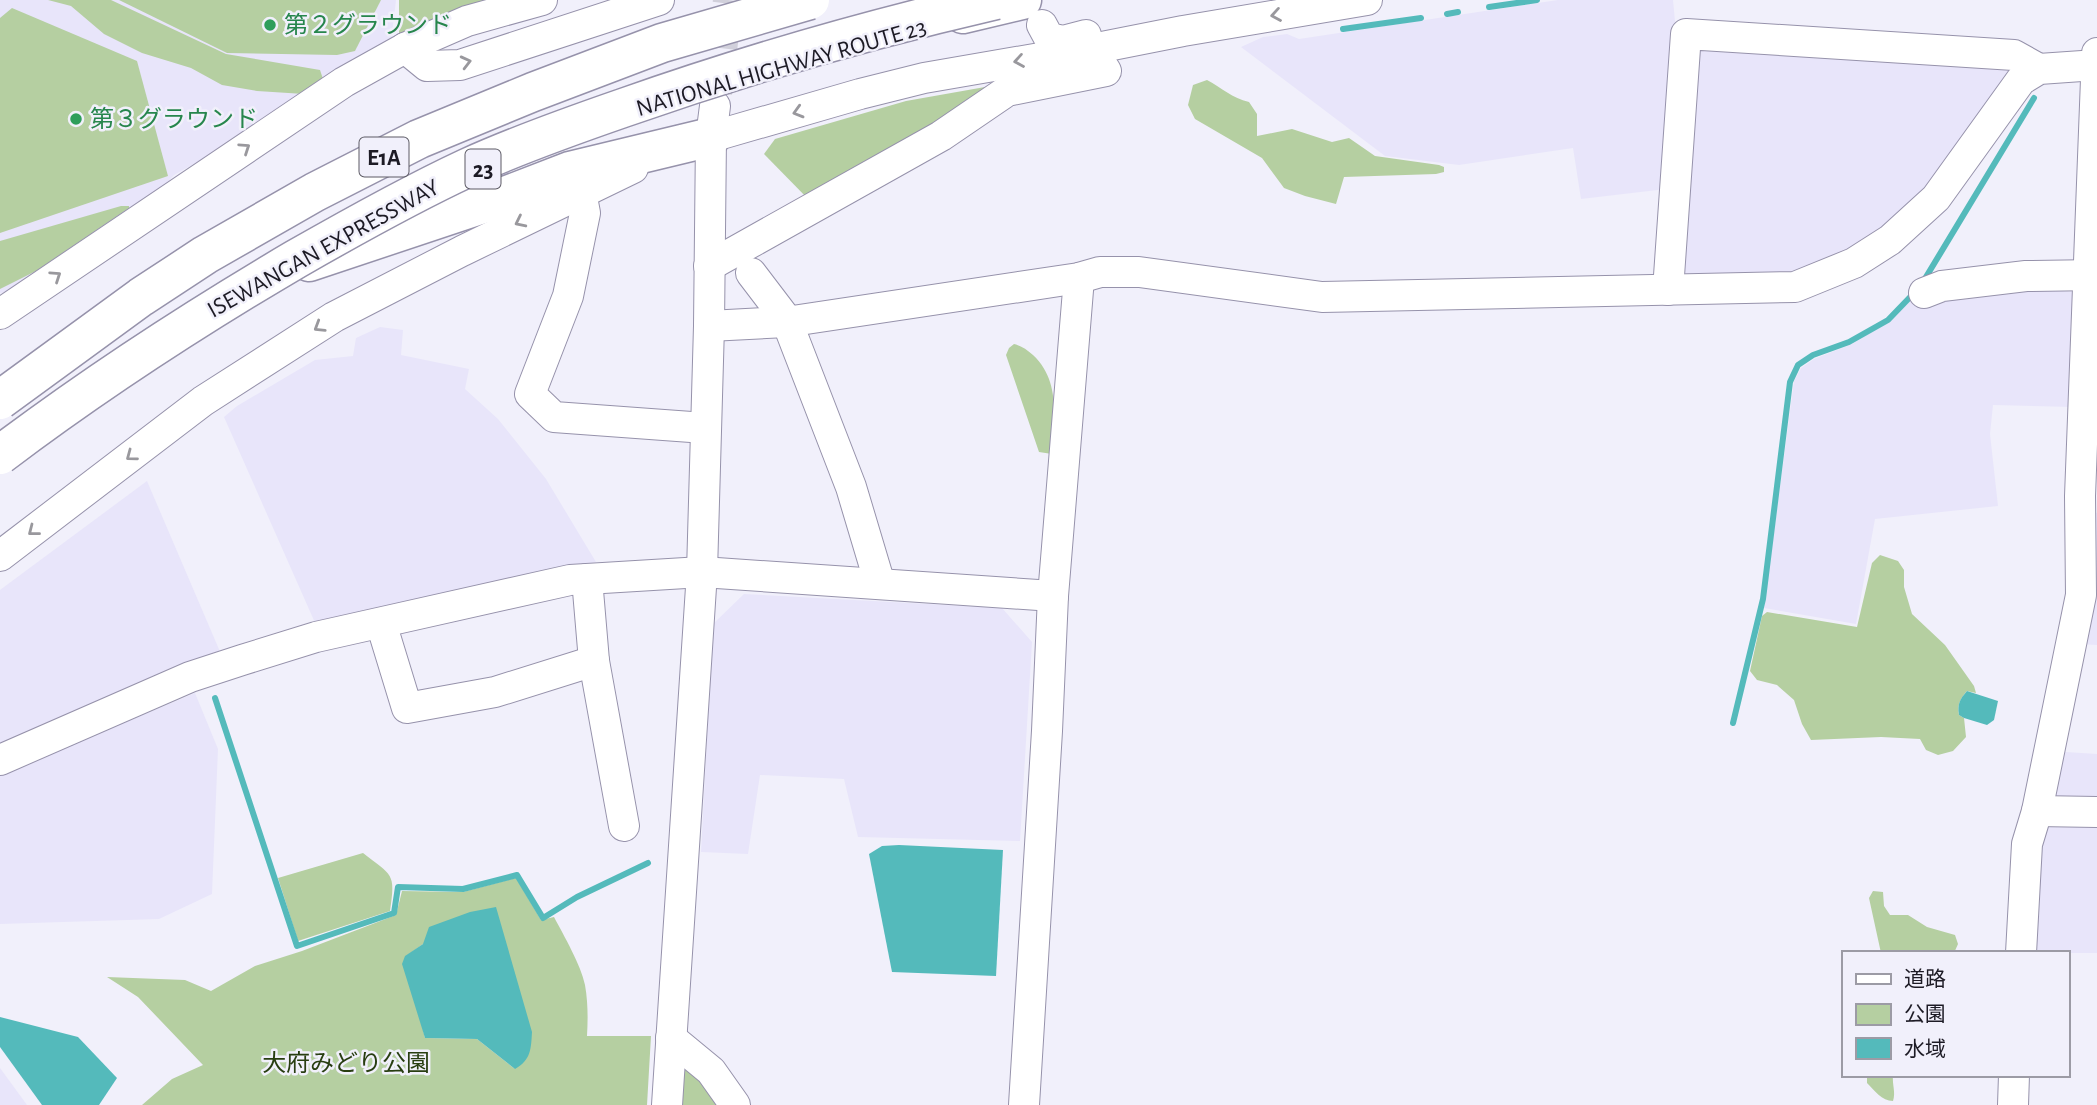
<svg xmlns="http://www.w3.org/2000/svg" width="2097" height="1105" font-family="'Alegreya Sans','Noto Sans JP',sans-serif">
  <rect width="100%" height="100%" fill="#f1f0fb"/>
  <g fill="#e8e5fa">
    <polygon points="0,0 396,0 391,43 208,156 174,175 158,193 99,228 8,292 0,293"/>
    <polygon points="1558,0 1673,0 1676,32 1666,189 1581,199 1573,148 1459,165 1385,156 1241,47 1263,37 1287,34 1299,39"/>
    <polygon points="1693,47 2001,61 2012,71 1935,182 1880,233 1839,259 1795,274 1684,280"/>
    <polygon points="2025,288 2076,292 2072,407 1993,405 1990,434 1998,506 1875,519 1856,624 1764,608 1794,381 1801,368 1814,359 1852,344 1889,321 1915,295"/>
    <polygon points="380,327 403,330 401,355 469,369 465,389 498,419 546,479 596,562 316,625 224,417 237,406 315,360 353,356 356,338"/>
    <polygon points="147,481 221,654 0,746 0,590"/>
    <polygon points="2093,512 2097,513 2097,645 2078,644"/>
    <polygon points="744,594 1002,608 1032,642 1020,841 858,837 844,779 760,775 748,854 701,852 713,624"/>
    <polygon points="195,693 218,749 212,894 159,919 0,924 0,775"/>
    <polygon points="2055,747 2066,752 2097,754 2097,803 2061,802 2050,792"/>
    <polygon points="2052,817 2097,818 2097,953 2029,953 2033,859"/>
    <polygon points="0,1068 27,1105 0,1105"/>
  </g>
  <g fill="#b5cfa1" fill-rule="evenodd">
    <polygon points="48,0 111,0 226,54 320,70 323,79 304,94 257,91 222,85 191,68 142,53 104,34 71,6"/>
    <polygon points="119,0 381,0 355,51 337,55 227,53"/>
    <polygon points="399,0 510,0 399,41"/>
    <polygon points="12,8 137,61 168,176 0,233 0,18"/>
    <path d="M1207,80C1222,88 1232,98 1249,102L1257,114V136L1292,129L1332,142L1349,138L1375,156L1439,165L1444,167V172L1436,174L1344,177L1336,204L1305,196L1284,188L1262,158L1195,119L1188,105L1193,85Z"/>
    <polygon points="1002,84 812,203 764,154 775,139 906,101"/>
    <polygon points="121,206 129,206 129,208 36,271 0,289 0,241"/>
    <path d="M1014,344C1022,346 1027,350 1033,355C1061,381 1054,420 1052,454L1039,452L1006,355L1009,348Z"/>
    <path d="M1880,555L1898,561L1904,570V587L1912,614L1945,645L1974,686L1976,693L1967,691C1960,699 1957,705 1959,715L1964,718L1966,737L1953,751L1938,755L1926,750L1920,739L1881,737L1811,740L1802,724L1794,700L1777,685L1757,680L1750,671L1762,616L1767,612L1857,627L1872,563Z"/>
    <path d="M363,853C392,876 396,872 390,911L298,941L278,878Z"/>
    <path d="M516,878L541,920L554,917C564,936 581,965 585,985C588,1002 588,1019 587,1036H651L647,1105H142L172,1079L203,1065L138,997L107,977L185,980L211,991L255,966L302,951L396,915L402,891L463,892ZM423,944L515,1069L477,1039L425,1038L405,957Z"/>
    <polygon points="1873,891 1883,892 1884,906 1890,915 1908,915 1927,927 1955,935 1958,944 1954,953 1881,953 1869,898"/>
    <polygon points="684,1057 726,1105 681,1105"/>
    <path d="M1867,1075H1893C1892,1085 1896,1092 1893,1101C1882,1101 1874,1090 1867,1083Z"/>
  </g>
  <g fill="#54babb">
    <path d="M1967,691L1998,701L1994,720L1987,725L1964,718L1959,715C1957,704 1960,699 1967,691Z"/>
    <polygon points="899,845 1003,850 996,976 892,972 869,854 882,846"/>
    <path d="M496,907L532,1032C531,1049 531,1060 515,1069L477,1039L425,1038L402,964L405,956L423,944L429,927L470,912Z"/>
    <polygon points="0,1017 78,1037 117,1078 99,1105 42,1105 0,1047"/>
  </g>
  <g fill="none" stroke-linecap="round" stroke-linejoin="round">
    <g stroke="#54babb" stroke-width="6">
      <polyline points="1489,7 1537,0"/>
      <polyline points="1447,14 1458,12"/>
      <polyline points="1343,29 1421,18"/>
      <polyline points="1923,282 2034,98"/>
      <polyline points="215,698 297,946 394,913 398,887 463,889 517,875 543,918 577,897 648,863"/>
      <polyline points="1733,723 1763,599 1790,382 1798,365 1813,355 1849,342 1888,320 1914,293"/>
    </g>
    <polyline stroke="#d1d0db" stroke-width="30" stroke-dasharray="30 15" stroke-linecap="butt" points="717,93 728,0"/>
    <defs>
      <g id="minor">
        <polyline points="1042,25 1049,38 1063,41 1086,35"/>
        <polyline points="405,48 427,66 460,65 659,0"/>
        <polyline points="692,145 711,137 860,94 924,78 1092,49 1183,31 1367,0"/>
        <polyline points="581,192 585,213 568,296 530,394 554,417 705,428"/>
        <polyline points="709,266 941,136 1007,91 1106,71 1092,49"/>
        <polyline points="751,273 786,319 851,487 880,584"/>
        <polyline points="1668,290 1686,34 2014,55 2039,69"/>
        <polyline points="1924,293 1942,286 2026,276 2097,275"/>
        <polyline points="0,314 344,82 405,48 467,21 542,0"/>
        <polyline points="709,326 786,322 1079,278 1100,272 1139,272 1322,297 1795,287 1854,263 1890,240 1936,198 2021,80 2039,69 2097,65"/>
        <polyline points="0,556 203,401 334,317 462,251 633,168"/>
        <polyline points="587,579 594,661 624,826"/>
        <polyline points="381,623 407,708 495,692 594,661"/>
        <polyline points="0,760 190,677 242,660 316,637 570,580 702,572 1053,596"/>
        <polyline points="2037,811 2097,812"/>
        <polyline points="2021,953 2027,844 2037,811 2081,595 2080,496 2097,53"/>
        <polyline points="671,1038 711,1071 735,1105"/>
        <polyline points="667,1105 702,572 709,326 711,137 715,106"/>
        <polyline points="1024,1105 1047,731 1053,596 1079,278"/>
        <polyline points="2013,1105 2014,1075"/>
      </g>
      <g id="highway">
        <polyline points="963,14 1022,0"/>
        <polyline points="309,262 492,201 570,171 711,137"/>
      </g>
    </defs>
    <use href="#minor" stroke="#9692ab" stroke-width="32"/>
    <use href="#highway" stroke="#9692ab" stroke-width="41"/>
    <use href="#minor" stroke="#fff" stroke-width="30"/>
    <use href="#highway" stroke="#fff" stroke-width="38"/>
    <defs>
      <g id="highway-bridge">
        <polyline points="0,400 141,297 205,255 315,192 419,139 533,92 662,43 810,0"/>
        <path d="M0,455C94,384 194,319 296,259C352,227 409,195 467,168C517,145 571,126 623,108C745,65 870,29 996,0"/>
      </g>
    </defs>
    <use href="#highway-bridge" stroke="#9692ab" stroke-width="41" stroke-linecap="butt"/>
    <use href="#highway-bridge" stroke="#fff" stroke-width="38"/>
  </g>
  <defs><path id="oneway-chevron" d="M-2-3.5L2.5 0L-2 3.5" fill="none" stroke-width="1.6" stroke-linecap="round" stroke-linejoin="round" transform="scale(1.75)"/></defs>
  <g stroke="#99989d">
    <use href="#oneway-chevron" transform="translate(1276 15) rotate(170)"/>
    <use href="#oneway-chevron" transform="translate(1019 61) rotate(170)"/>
    <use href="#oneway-chevron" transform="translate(466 62) rotate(-14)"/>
    <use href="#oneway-chevron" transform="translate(798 112) rotate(164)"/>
    <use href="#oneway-chevron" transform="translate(245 148) rotate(-34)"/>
    <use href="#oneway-chevron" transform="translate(520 222) rotate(154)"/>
    <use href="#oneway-chevron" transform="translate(56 276) rotate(-34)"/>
    <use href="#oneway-chevron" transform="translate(319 327) rotate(148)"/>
    <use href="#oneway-chevron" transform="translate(131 456) rotate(143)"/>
    <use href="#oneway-chevron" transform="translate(33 531) rotate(142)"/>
  </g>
  <g fill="#2e9e5b" stroke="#f1f0fb" stroke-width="2.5">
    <circle cx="270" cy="25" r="7"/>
    <circle cx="76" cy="119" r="7"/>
  </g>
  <g text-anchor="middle" stroke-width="5" stroke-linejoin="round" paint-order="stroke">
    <g fill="#f1f0fb" stroke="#5d5b65" stroke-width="2">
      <rect x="359.5" y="137.5" width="49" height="39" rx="5"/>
      <rect x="465.5" y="149.5" width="35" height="39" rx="5"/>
    </g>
    <g font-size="23" font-weight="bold" fill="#1d1b25">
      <text x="384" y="165">E1A</text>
      <text x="483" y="177">23</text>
    </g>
    <g font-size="24" fill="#27864d" stroke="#f1f0fb" text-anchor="start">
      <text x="284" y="33">第２グラウンド</text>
      <text x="90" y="127">第３グラウンド</text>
    </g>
    <g font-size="24" fill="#1d1b25" stroke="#f1f0fb">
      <text transform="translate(781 67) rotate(-16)" y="8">NATIONAL HIGHWAY ROUTE 23</text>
      <text transform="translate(323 248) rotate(-29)" y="8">ISEWANGAN EXPRESSWAY</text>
    </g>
    <g font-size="24" fill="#283e11" stroke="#f1f0fb">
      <text x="346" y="1071">大府みどり公園</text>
    </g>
  </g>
  <rect x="1842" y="951" width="228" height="126" fill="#f1f0fb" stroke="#9c9ba5" stroke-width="2"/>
  <rect x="1856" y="974" width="35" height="10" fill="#ffffff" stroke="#9c9ba5" stroke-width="2"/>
  <text x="1904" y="986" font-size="21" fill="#1d1b25">道路</text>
  <rect x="1856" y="1004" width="35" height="21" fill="#b5cfa1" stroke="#9c9ba5" stroke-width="2"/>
  <text x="1904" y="1021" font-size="21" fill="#1d1b25">公園</text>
  <rect x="1856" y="1038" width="35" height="21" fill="#54babb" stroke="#9c9ba5" stroke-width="2"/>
  <text x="1904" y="1056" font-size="21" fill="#1d1b25">水域</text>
</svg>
